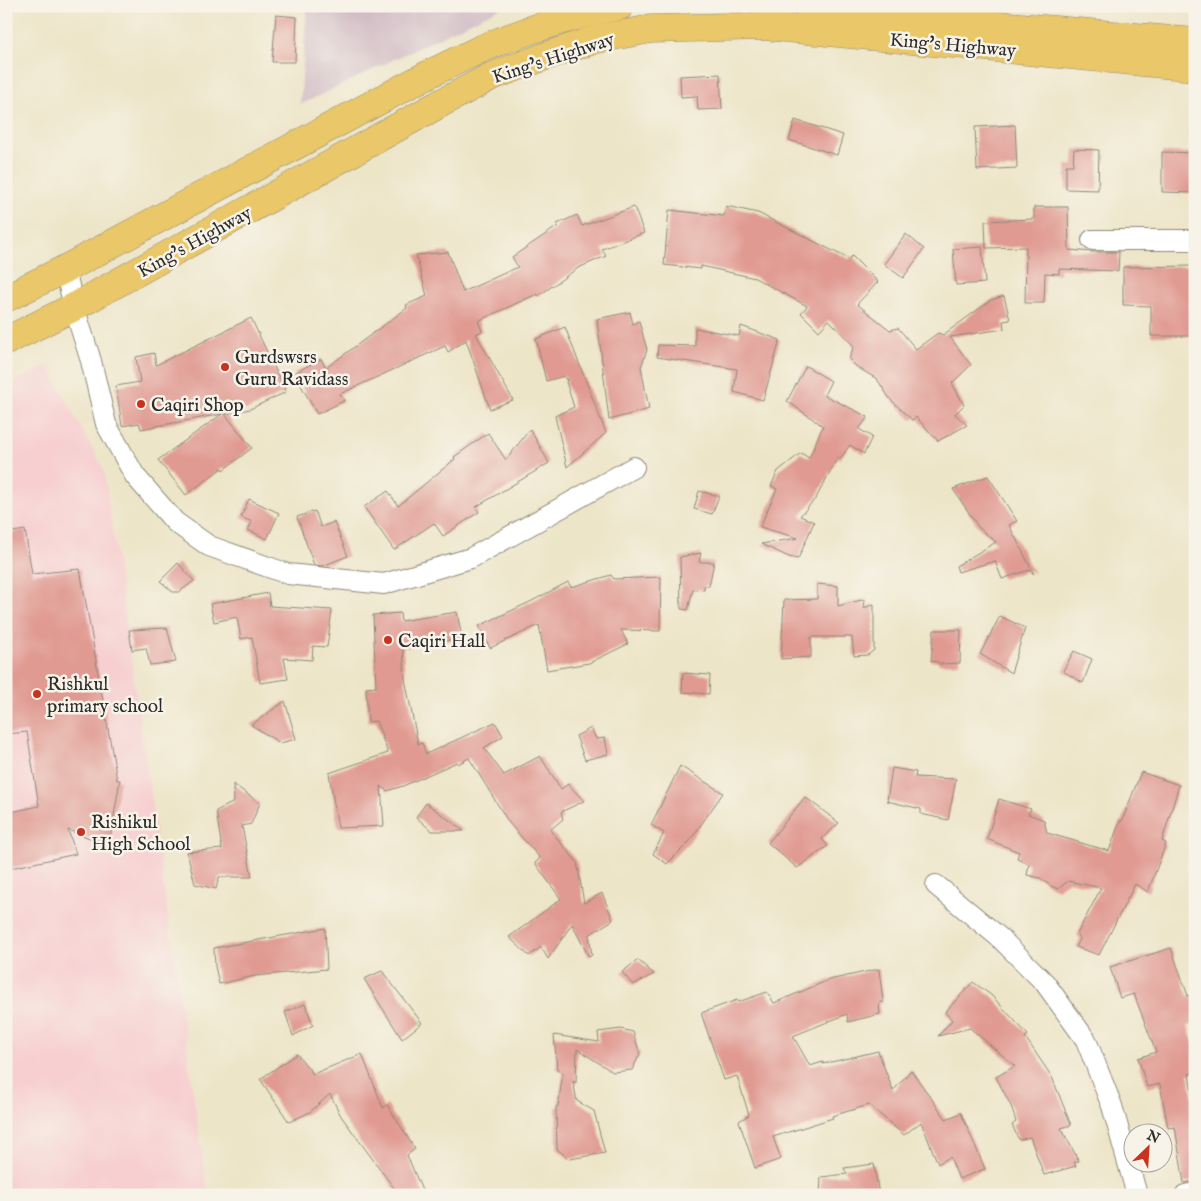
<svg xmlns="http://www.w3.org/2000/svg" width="1201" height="1201" font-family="'IM FELL English',serif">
  <rect width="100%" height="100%" fill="#f7f3e8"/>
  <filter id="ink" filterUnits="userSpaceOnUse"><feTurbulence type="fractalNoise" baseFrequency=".02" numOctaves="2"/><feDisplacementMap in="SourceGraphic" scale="10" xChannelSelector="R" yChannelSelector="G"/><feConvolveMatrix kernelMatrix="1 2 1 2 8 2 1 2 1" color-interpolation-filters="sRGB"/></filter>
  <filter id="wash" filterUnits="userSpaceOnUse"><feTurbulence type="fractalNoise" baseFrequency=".0096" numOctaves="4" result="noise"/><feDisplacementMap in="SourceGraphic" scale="20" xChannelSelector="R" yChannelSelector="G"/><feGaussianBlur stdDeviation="1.12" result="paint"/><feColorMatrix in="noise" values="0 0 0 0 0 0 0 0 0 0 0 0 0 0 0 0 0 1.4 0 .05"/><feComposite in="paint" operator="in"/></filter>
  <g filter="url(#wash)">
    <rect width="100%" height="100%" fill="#ede5c8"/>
    <polygon fill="#f7cfd1" points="47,365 104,470 208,1195 6,1195 6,386"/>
    <polygon fill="#d2bdc6" points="307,6 504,6 300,105"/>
    <g id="blocks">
      <g fill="#e09a92">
        <polygon points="276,15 297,17 295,62 272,62"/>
        <polygon points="720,74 722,109 698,110 697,96 681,97 680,76"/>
        <polygon points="795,120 843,135 837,155 789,140"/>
        <polygon points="1015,125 1017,168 977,170 975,127"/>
        <polygon points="1074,149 1099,150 1098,190 1066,189 1066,165 1073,165"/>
        <polygon points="1162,152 1195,153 1195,193 1162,192"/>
        <polygon points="726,206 758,213 849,259 852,256 878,282 857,304 890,330 898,328 916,349 938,333 943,335 991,300 1004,296 1010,320 1003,321 1004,329 950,337 971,365 952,383 964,405 955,414 967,425 938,441 916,417 912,420 890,399 877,379 857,367 849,359 854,346 829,320 819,331 801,313 807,306 755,278 701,266 701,269 664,265 669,210 724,216"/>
        <polygon points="634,207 644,233 602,249 606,256 578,268 538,296 537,294 478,321 482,331 476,334 513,400 490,409 466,340 448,352 445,346 340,394 344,401 317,414 294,373 321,359 326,368 407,308 406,305 427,296 416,255 448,252 463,292 518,267 512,257 558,226 557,224 577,215 582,226"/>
        <polygon points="1034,207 1068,207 1069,250 1092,252 1119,252 1118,271 1059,269 1059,274 1045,273 1044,303 1025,303 1026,247 986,248 985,221 1034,219"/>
        <polygon points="906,234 924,249 903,278 884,264"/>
        <polygon points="982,247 985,283 956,285 953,249"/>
        <polygon points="1193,266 1193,336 1151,336 1151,306 1123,305 1123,267"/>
        <polygon points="630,312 633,324 639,321 647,350 641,367 649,409 609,420 597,319"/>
        <polygon points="251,318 286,392 250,409 225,414 252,448 223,470 222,468 186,495 158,460 222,414 141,429 139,423 122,426 116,386 140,382 136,357 154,353 156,365"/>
        <polygon points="741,326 780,340 763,400 734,392 737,369 657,357 658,345 695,346 695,328 739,336"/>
        <polygon points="565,327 606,433 567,467 555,416 574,407 566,382 568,379 566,380 564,376 546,381 536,339"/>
        <polygon points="806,366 831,381 824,395 868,417 859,429 872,437 864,454 850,445 840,459 838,457 816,498 800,516 814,522 798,559 789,557 761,544 798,538 760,527 777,489 771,486 778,471 801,453 809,458 823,426 787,401"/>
        <polygon points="530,429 549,463 476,507 479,512 443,536 434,523 394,550 364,507 388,491 398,506 455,459 454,457 488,433 506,460"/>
        <polygon points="988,476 1017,521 1009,525 1034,574 1029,570 1002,579 995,561 958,572 956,566 996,542 979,528 953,489"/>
        <polygon points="699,491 719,496 712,514 694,509"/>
        <polygon points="249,499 279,513 267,539 248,530 252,522 241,517"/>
        <polygon points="315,511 321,527 334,522 348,556 322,566 314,565 297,517"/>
        <polygon points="25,530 32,574 80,569 117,780 120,780 109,845 68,830 76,854 6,869 6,813 39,806 27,732 6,734 6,533"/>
        <polygon points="701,553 699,562 714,562 709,586 704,586 704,590 693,589 688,610 681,609 680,557"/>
        <polygon points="178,563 194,581 179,592 173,592 160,581"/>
        <polygon points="611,575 614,579 661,577 660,631 621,630 628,644 589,663 547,670 539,625 490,648 479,626 532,601 568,582 571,587"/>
        <polygon points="817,584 838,586 838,606 865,599 864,608 874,604 874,650 868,655 854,656 852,637 811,637 811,657 781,659 784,600 817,599"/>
        <polygon points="268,593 270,606 332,610 327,647 313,646 312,660 284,658 288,679 260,683 252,637 241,639 237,617 214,622 210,604"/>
        <polygon points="457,612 462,638 403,648 405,679 418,744 422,743 426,754 495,722 503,736 484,748 504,775 540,756 561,789 568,784 584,801 561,812 563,819 550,830 577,862 584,903 602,893 613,920 589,935 592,955 589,957 572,924 548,959 541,947 529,956 509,937 561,899 535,863 540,858 509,823 469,758 458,764 457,762 403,786 387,791 381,786 384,826 338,828 329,773 388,753 376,721 368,722 366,688 376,687 373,615 400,613 401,621"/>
        <polygon points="1000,616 1025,628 1011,673 980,654"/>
        <polygon points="167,628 176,662 150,665 146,648 132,650 129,630"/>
        <polygon points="934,630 961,630 960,663 939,664 938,662 931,661"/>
        <polygon points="1074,651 1092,659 1083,683 1063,671"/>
        <polygon points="683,673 710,675 709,694 682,692"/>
        <polygon points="285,701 296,739 280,743 251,725"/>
        <polygon points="591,728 596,739 605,738 608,754 585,760 576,736"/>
        <polygon points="680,766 723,793 689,842 667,864 653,854 664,833 651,825"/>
        <polygon points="892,768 916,772 915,777 956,779 948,820 921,814 921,809 887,801"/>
        <polygon points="1141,772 1179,785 1162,841 1166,843 1148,892 1135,884 1099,955 1076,947 1080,939 1077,934 1101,888 1068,881 1058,889 1051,886 1040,878 1027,875 1029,864 1017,858 1019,852 987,839 999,799 1031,809 1028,814 1044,820 1047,833 1109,851 1120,821 1122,821"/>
        <polygon points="233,784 260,803 251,824 242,826 252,877 219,877 216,889 195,884 187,852 222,849 216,811 234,802"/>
        <polygon points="805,797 839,823 822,839 828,846 797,868 768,843"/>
        <polygon points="426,803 464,831 432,831 416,817"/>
        <polygon points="325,928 327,969 255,976 219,984 215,966 214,948"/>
        <polygon points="1171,948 1188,996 1195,994 1195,1023 1188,1026 1195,1048 1195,1072 1189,1074 1195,1112 1195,1181 1184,1183 1175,1127 1168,1128 1160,1084 1147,1087 1138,1058 1156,1052 1134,994 1120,998 1110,967"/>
        <polygon points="638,960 654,974 633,985 622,972"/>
        <polygon points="879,969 883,1002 879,1003 880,1014 848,1022 847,1014 793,1036 810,1066 823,1062 823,1064 878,1051 893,1091 911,1070 946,1119 961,1113 985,1169 959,1179 950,1157 938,1164 921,1122 904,1135 869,1105 832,1116 833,1118 773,1137 781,1159 755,1168 739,1121 749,1115 737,1076 724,1080 701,1013 737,1000 738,1002 767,992 774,1003 829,980"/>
        <polygon points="382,971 422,1023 402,1039 364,979"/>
        <polygon points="973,982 991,995 1028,1035 1025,1037 1052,1077 1071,1125 1061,1128 1079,1161 1074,1162 1076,1166 1044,1175 1030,1137 1019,1140 1012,1125 1016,1122 1011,1106 996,1077 1015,1066 970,1028 938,1036 952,1020 945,1012"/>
        <polygon points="305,1004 313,1025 293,1036 285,1012"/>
        <polygon points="621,1029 633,1032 640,1054 632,1070 613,1072 577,1049 576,1083 573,1081 577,1101 594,1111 605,1153 569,1159 557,1149 556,1107 558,1106 563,1073 557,1069 554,1035 599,1042 598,1032"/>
        <polygon points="297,1054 313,1074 362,1054 383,1108 387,1105 415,1149 407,1155 424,1195 399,1195 341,1116 330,1094 310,1112 289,1122 260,1079"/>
        <polygon points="874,1164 879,1195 820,1195 821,1177 847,1174 844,1168"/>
      </g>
    </g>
  </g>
  <g filter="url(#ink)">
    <use href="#blocks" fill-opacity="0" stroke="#8c887a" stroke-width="1"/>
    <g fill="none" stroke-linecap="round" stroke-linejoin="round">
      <defs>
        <g id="minor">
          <polyline points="1092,240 1195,240"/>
          <polyline points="65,269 74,307 91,361 106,424 135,476 175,522 209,546 288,574 384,584 471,558 634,467"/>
          <polyline points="936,885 1000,938 1045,983 1086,1040 1112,1106 1137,1195"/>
          <polyline points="1185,1195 1195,1193"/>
        </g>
        <g id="trunk">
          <polyline points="807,6 895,16 1195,42"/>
          <path d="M6,298L65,269L429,74C446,66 464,57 481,49C526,30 573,15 620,6"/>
          <polyline points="6,341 74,307 443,102 490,77 546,56 597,39 651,29 764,26 1195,67"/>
        </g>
      </defs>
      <use href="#minor" stroke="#8c887a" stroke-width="22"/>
      <use href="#trunk" stroke="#8c887a" stroke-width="29"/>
      <use href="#minor" stroke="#fff" stroke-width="20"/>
      <use href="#trunk" stroke="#eac769" stroke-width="28"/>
    </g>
  </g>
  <g fill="#c8321e" stroke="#f7f3e8" stroke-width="2">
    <circle cx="225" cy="367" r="5"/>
    <circle cx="141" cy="404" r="5"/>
    <circle cx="388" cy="640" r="5"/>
    <circle cx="37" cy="694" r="5"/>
    <circle cx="81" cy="832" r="5"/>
  </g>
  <g text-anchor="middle" stroke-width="5" stroke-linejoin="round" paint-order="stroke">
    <g font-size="19" fill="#2b2b2b" stroke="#f7f3e8">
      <text transform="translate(953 44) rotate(5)" y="7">King's Highway</text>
      <text transform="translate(553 57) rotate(-18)" y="7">King's Highway</text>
      <text transform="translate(194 241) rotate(-29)" y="7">King's Highway</text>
    </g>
    <g font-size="19" fill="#2b2b2b" stroke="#f7f3e8" text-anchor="start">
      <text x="235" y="363">Gurdswsrs<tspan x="235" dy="22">Guru Ravidass</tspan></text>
      <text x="151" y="411">Caqiri Shop</text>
      <text x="398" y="647">Caqiri Hall</text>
      <text x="47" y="690">Rishkul<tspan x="47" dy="22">primary school</tspan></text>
      <text x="91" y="828">Rishikul<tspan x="91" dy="22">High School</tspan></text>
    </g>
  </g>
  <rect width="1201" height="1201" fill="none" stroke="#f7f3e8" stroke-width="25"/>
  <g transform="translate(1148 1148) rotate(25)"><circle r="24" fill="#f7f3e8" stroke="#a5a39c"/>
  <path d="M0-4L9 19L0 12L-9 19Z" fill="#c8321e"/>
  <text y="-8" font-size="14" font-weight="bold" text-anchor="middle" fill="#2b2b2b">N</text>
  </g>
</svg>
